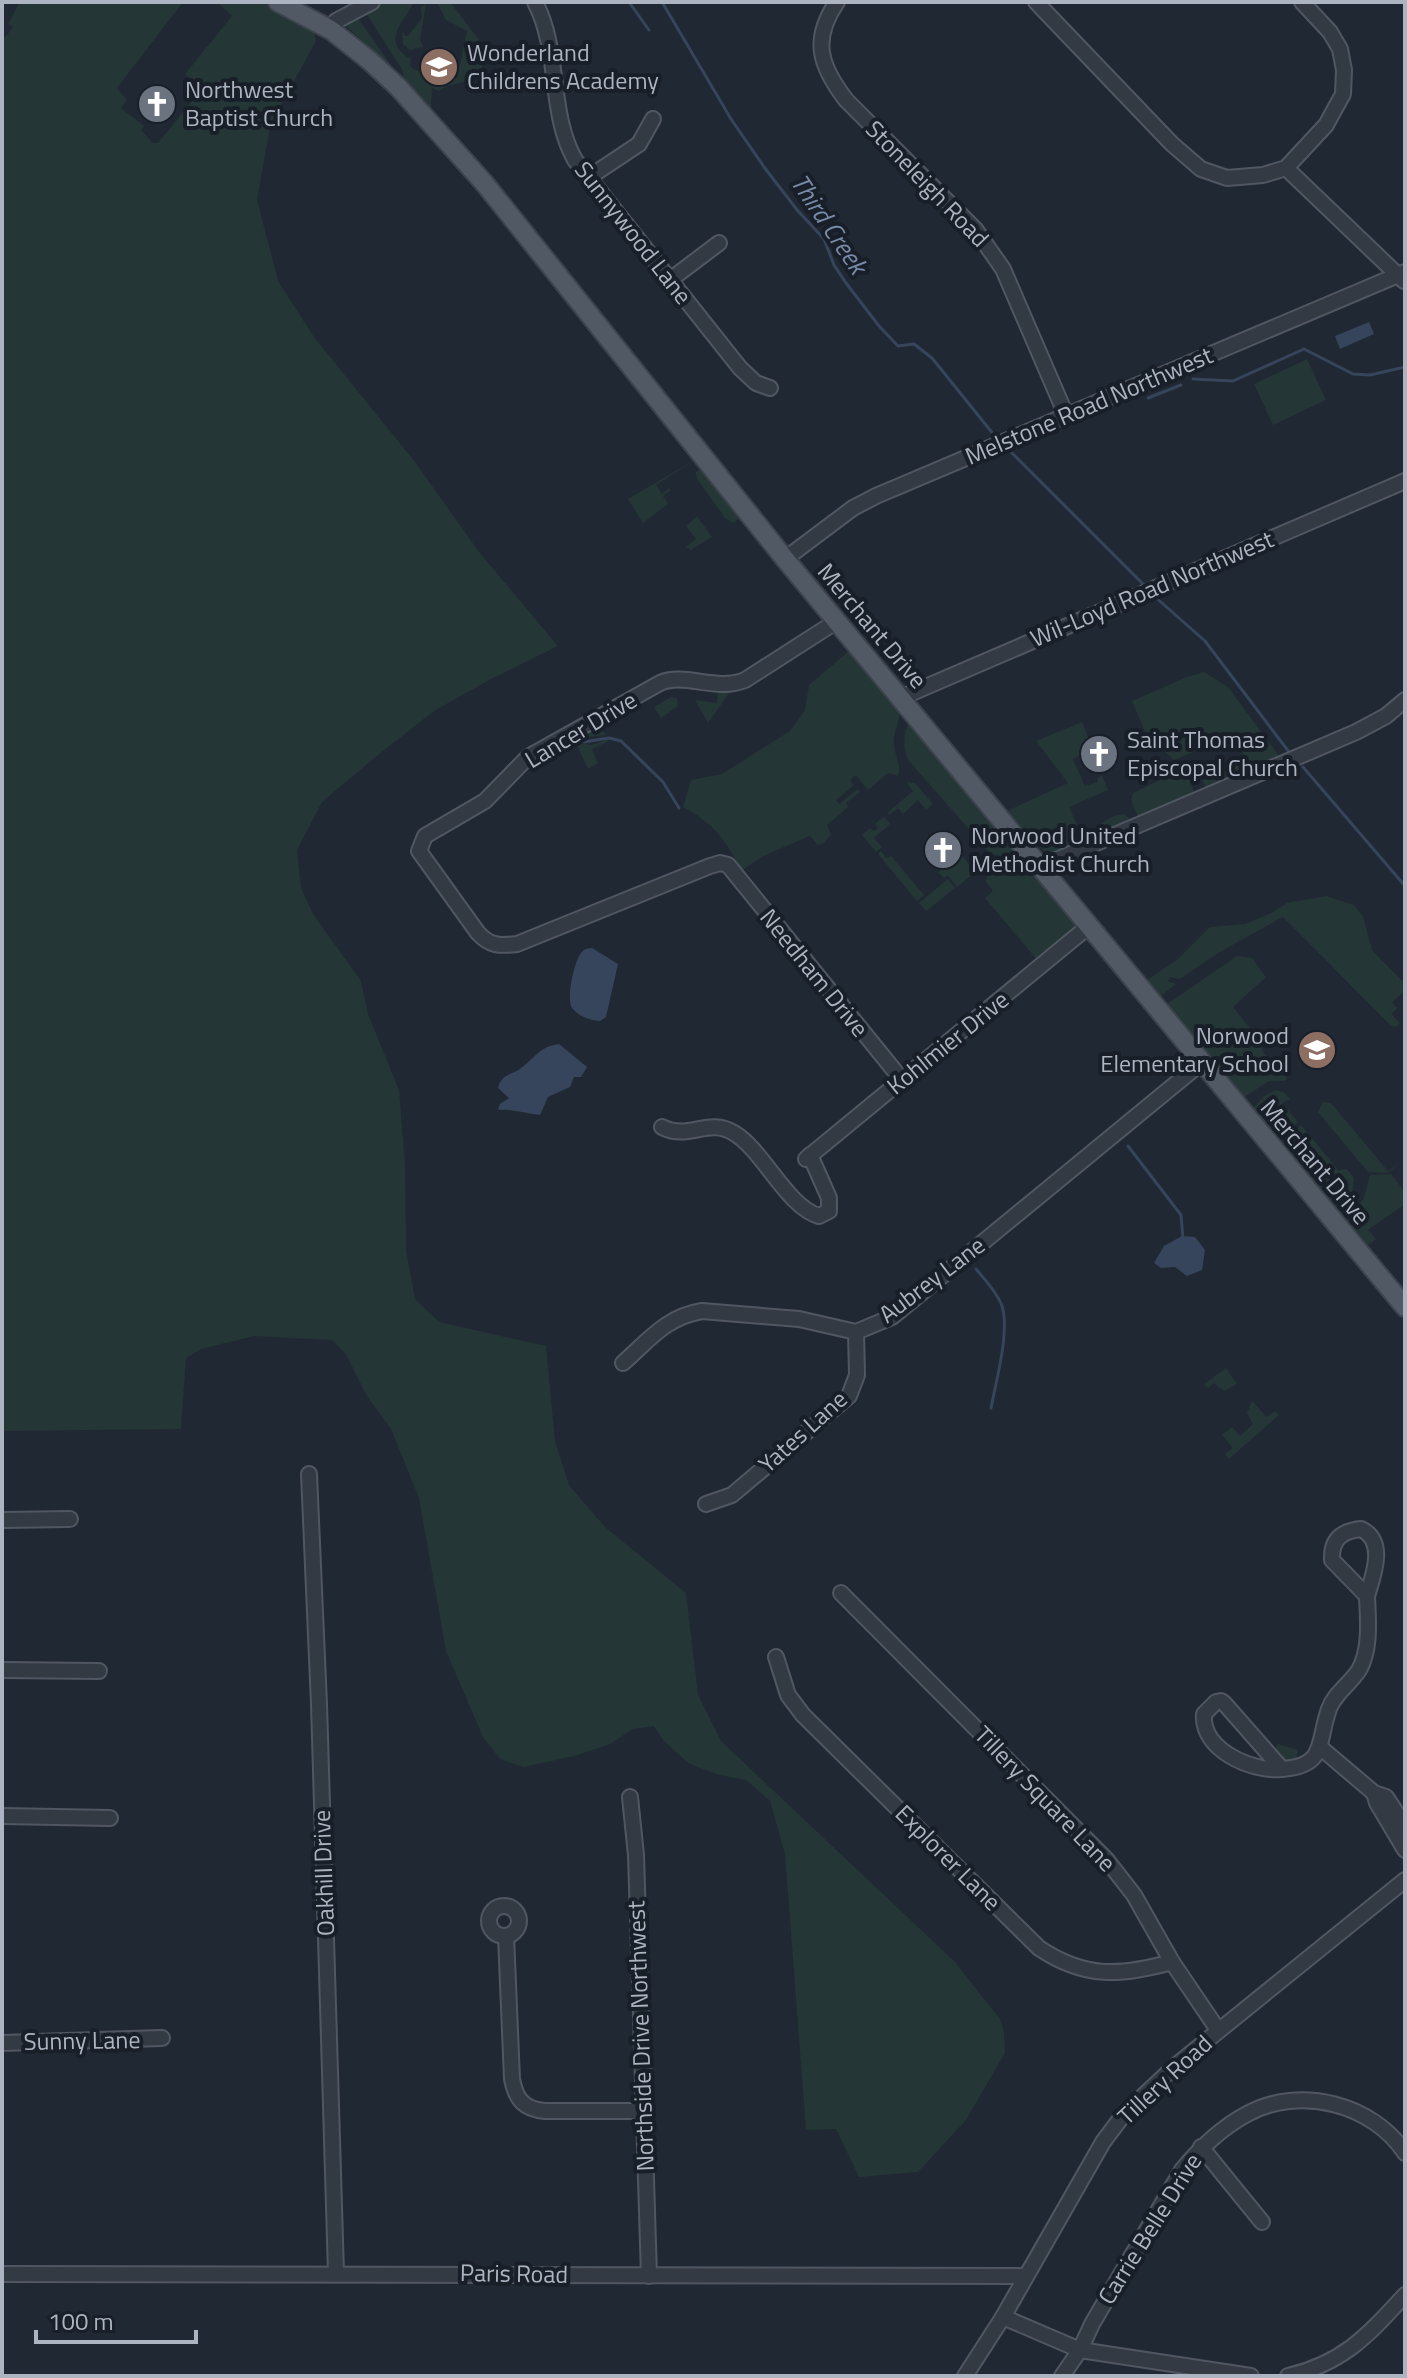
<svg xmlns="http://www.w3.org/2000/svg" width="1407" height="2378" font-family="'Titillium Web',sans-serif">
  <rect width="100%" height="100%" fill="#202833"/>
  <g fill="#253636">
    <polygon points="20,2 183,2 117,88 127,100 121,108 144,126 141,130 153,143 158,143 202,89 185,74 232,16 217,2 263,2 313,28 316,41 271,123 257,199 278,281 314,337 415,462 479,552 558,646 489,680 434,711 378,755 322,802 297,850 301,888 313,914 361,981 368,1014 399,1090 405,1164 406,1250 415,1299 439,1322 546,1346 555,1441 569,1485 605,1527 686,1593 698,1695 721,1741 955,1962 1000,2019 1004,2032 1005,2053 966,2120 918,2172 859,2177 836,2129 806,2130 785,1854 770,1801 746,1780 719,1775 688,1763 663,1740 654,1726 633,1729 610,1744 574,1756 524,1767 500,1759 483,1737 446,1651 419,1498 391,1429 367,1396 346,1354 332,1340 254,1336 201,1349 186,1358 181,1429 2,1431 2,32 5,37 13,27 8,24"/>
    <path d="M383,2H414C403,24 380,41 411,59L410,66L415,70L457,78L467,31L446,20L437,2H450L479,40L473,45L484,60C478,89 454,78 439,91L432,88L431,108L404,81L403,71L367,15L370,9Z"/>
    <polygon points="426,4 420,39 423,47 410,50 403,44 402,30 405,36 408,36 422,18 421,7"/>
    <polygon points="357,17 395,71 345,25"/>
    <polygon points="1307,359 1326,400 1273,425 1254,384"/>
    <polygon points="696,459 656,485 662,494 669,488 671,490 663,496 668,504 643,523 628,499"/>
    <polygon points="702,469 741,517 733,523 725,518 697,479 696,472"/>
    <polygon points="697,516 712,537 691,550 686,547 696,539 686,526"/>
    <path d="M850,650L899,710C901,721 893,731 894,743C894,755 902,764 898,776L888,773L868,790L856,775L850,780L854,785L836,800L839,804L858,789L860,792L846,803L848,807L827,825L831,834L824,843L818,845L810,836L763,856L742,870C724,839 715,824 683,807L691,780L722,774L790,731L805,710L809,685Z"/>
    <polygon points="1204,672 1228,687 1282,760 1253,771 1233,736 1174,760 1158,746 1151,746 1132,701 1187,677"/>
    <polygon points="718,691 730,692 708,723 695,700 717,703"/>
    <polygon points="671,697 677,698 678,706 661,718 654,707"/>
    <polygon points="1082,722 1093,749 1073,759 1085,786 1098,782 1097,778 1102,776 1108,790 1069,807 1084,840 1048,856 1007,811 1068,783 1036,741"/>
    <path d="M911,724L1016,850L1014,855L1002,856L991,854L909,761C903,750 903,738 907,726Z"/>
    <polygon points="600,726 606,735 588,737 583,740 583,744 591,745 607,740 609,741 592,749 598,763 588,769 575,741"/>
    <polygon points="1238,765 1241,774 1208,790 1202,781"/>
    <polygon points="1178,771 1187,771 1195,795 1141,818 1138,817 1131,800 1133,793"/>
    <polygon points="909,782 915,783 933,804 926,810 918,800 903,814 898,808 889,815 888,812 913,791 907,783"/>
    <path d="M1124,814L1129,818L1127,824L1096,837L1094,836C1096,822 1112,816 1124,814Z"/>
    <polygon points="884,816 890,824 874,838 882,847 876,852 862,835 870,828 874,831 878,828 875,824"/>
    <polygon points="881,851 886,858 891,856 924,895 917,901 878,854"/>
    <polygon points="960,853 975,872 957,887 948,876 944,878 938,872"/>
    <path d="M1007,865L1029,866L1074,923L1073,931L1039,962L985,898L993,891L986,882C987,868 995,867 1007,865Z"/>
    <polygon points="948,879 955,888 926,911 919,903"/>
    <polygon points="1326,896 1354,905 1363,916 1372,950 1405,984 1405,991 1392,1002 1397,1008 1391,1014 1400,1023 1396,1027 1391,1026 1283,917 1218,953 1180,979 1170,977 1168,981 1176,984 1161,996 1147,980 1178,959 1210,927 1245,924 1273,912 1287,903"/>
    <polygon points="1237,956 1252,958 1266,977 1233,1007 1257,1037 1263,1052 1287,1078 1285,1081 1269,1081 1244,1097 1167,1004"/>
    <polygon points="1275,1090 1284,1092 1290,1099 1282,1103 1298,1122 1278,1138 1253,1108 1263,1097"/>
    <polygon points="1323,1102 1331,1103 1388,1171 1400,1163 1388,1173 1368,1172 1318,1112"/>
    <polygon points="1301,1125 1338,1170 1347,1169 1354,1178 1352,1193 1336,1206 1282,1142"/>
    <polygon points="1391,1174 1405,1192 1405,1204 1368,1230 1376,1239 1368,1245 1348,1220 1364,1198 1370,1175"/>
    <polygon points="1226,1368 1237,1384 1224,1391 1214,1383 1208,1388 1204,1384"/>
    <polygon points="1252,1401 1267,1417 1275,1411 1279,1415 1229,1459 1225,1454 1233,1448 1222,1435 1232,1427 1240,1436 1253,1424 1247,1413"/>
    <polygon points="1278,1744 1298,1750 1296,1760 1278,1760 1275,1749"/>
  </g>
  <g fill="#36455b">
    <polygon points="1369,322 1374,334 1340,349 1335,336"/>
    <path d="M592,948L618,964L606,1017L600,1021C590,1020 579,1017 572,1008C566,999 574,962 581,953C585,948 586,949 592,948Z"/>
    <path d="M559,1044L587,1067L581,1077H574L570,1087L548,1097L540,1115C525,1113 512,1109 498,1110L500,1104L509,1098L498,1088C502,1073 511,1076 521,1068C537,1056 539,1047 559,1044Z"/>
    <polygon points="1182,1236 1195,1237 1205,1250 1202,1270 1187,1276 1175,1267 1161,1268 1154,1263 1164,1246"/>
  </g>
  <g fill="none" stroke-linecap="round" stroke-linejoin="round">
    <g stroke="#36455b" stroke-width="3">
      <polyline points="629,2 649,30"/>
      <polyline points="662,2 731,119 764,167 798,211 824,239 834,265 846,283 879,326 898,346 914,344 932,358 994,435"/>
      <polyline points="1193,379 1233,381 1304,349 1353,374 1370,375 1405,367"/>
      <polyline points="1148,398 1181,385"/>
      <polyline points="1009,450 1144,585"/>
      <polyline points="1154,596 1205,641 1289,752"/>
      <polyline points="584,742 609,738 621,741 663,782 679,808"/>
      <polyline points="1303,767 1405,886"/>
      <polyline points="1128,1146 1181,1215 1183,1239"/>
      <path d="M976,1269C985,1280 997,1292 1002,1306C1010,1332 996,1381 991,1408"/>
    </g>
    <defs>
      <g id="minor">
        <path d="M535,2C561,52 548,112 575,160L740,368L756,383L770,388"/>
        <path d="M837,2C811,40 820,66 846,100L975,229L1003,269L1066,415"/>
        <polyline points="1036,2 1172,144 1201,169 1227,178 1263,175 1286,168 1326,125 1343,94 1344,70 1340,49 1330,32 1302,2"/>
        <polyline points="331,30 336,21 372,2"/>
        <polyline points="1286,168 1404,281"/>
        <polyline points="588,178 639,144 653,119"/>
        <polyline points="670,280 719,243"/>
        <polyline points="785,559 853,508 876,496 1405,272"/>
        <path d="M837,621L745,680C716,692 685,672 660,683L528,757L485,801L425,836L419,851L478,933C490,946 499,946 517,944L710,866L720,863L728,865L902,1080"/>
        <polyline points="900,698 1405,481"/>
        <polyline points="1040,867 1356,732 1386,716 1405,700"/>
        <path d="M662,1127C689,1141 708,1117 734,1133C763,1150 787,1207 819,1216L829,1211V1198L810,1155"/>
        <polyline points="806,1159 1089,926"/>
        <path d="M623,1363C649,1340 666,1317 702,1311L799,1319L856,1332L892,1317L1201,1063"/>
        <polyline points="309,1474 319,1704 336,2273"/>
        <polyline points="706,1504 732,1495 849,1396 857,1375 856,1332"/>
        <polyline points="2,1520 70,1519"/>
        <path d="M1361,1529C1387,1541 1373,1576 1367,1596L1332,1560C1331,1539 1342,1531 1361,1529Z"/>
        <polyline points="841,1593 1106,1859 1134,1895 1172,1962 1218,2030"/>
        <path d="M776,1657L788,1695L803,1715L1039,1948C1085,1979 1121,1976 1172,1962"/>
        <polyline points="2,1670 99,1671"/>
        <path d="M1221,1701L1224,1703L1282,1769C1252,1772 1201,1750 1204,1714L1216,1702Z"/>
        <polyline points="1321,1748 1374,1793 1386,1797 1405,1826"/>
        <path d="M1282,1769C1327,1766 1317,1742 1329,1709C1334,1694 1350,1684 1359,1670C1371,1649 1368,1619 1367,1596"/>
        <polyline points="1374,1793 1377,1803 1405,1850"/>
        <polyline points="630,1797 636,1855 649,2276"/>
        <polyline points="2,1816 110,1818"/>
        <circle cx="504" cy="1921" r="15"/>
        <path d="M506,1936L512,2079C516,2100 524,2109 545,2111H643"/>
        <polyline points="2,2043 162,2038"/>
        <polyline points="1201,2147 1262,2222"/>
        <polyline points="2,2274 1026,2276"/>
        <polyline points="1003,2317 1080,2350 1251,2376"/>
        <polyline points="965,2376 1003,2317 1103,2142 1124,2114 1174,2067 1405,1880"/>
        <path d="M1062,2376L1080,2350L1092,2324L1182,2170C1201,2147 1221,2128 1247,2114C1300,2085 1373,2104 1405,2153"/>
        <path d="M1288,2376C1344,2363 1368,2335 1405,2295"/>
      </g>
      <polyline id="major" points="278,2 331,30 370,61 398,87 485,184 785,559 1405,1307"/>
    </defs>
    <use href="#minor" stroke="#515762" stroke-width="18"/>
    <use href="#major" stroke="#3d434d" stroke-width="22"/>
    <use href="#minor" stroke="#333a44" stroke-width="14"/>
    <use href="#major" stroke="#515964" stroke-width="18"/>
  </g>
  <defs>
    <symbol id="school-disc" viewBox="-11 -11 22 22"><circle r="9.5" fill="#8d6e63" stroke="#191f28"/><path d="M0-5L7-2L0 1L-7-2ZM-4 1L0 2.5L4 1V4Q0 6-4 4Z" fill="#fff"/></symbol>
    <symbol id="church-disc" viewBox="-11 -11 22 22"><circle r="9.5" fill="#6b7280" stroke="#191f28"/><path d="M-1.2-6h2.4v3.5h3.3v2.4h-3.3V6h-2.4V-.1h-3.3v-2.4h3.3Z" fill="#fff"/></symbol>
  </defs>
  <g fill-rule="evenodd">
    <use href="#school-disc" x="417" y="45" width="44" height="44"/>
    <use href="#church-disc" x="135" y="82" width="44" height="44"/>
    <use href="#church-disc" x="1077" y="732" width="44" height="44"/>
    <use href="#church-disc" x="921" y="828" width="44" height="44"/>
    <use href="#school-disc" x="1295" y="1028" width="44" height="44"/>
  </g>
  <g text-anchor="middle" stroke-width="8" stroke-linejoin="round" paint-order="stroke">
    <g font-size="24" fill="#adb4c1" stroke="#191f28" text-anchor="start">
      <text x="467" y="61">Wonderland<tspan x="467" dy="28">Childrens Academy</tspan></text>
      <text x="185" y="98">Northwest<tspan x="185" dy="28">Baptist Church</tspan></text>
      <text x="1127" y="748">Saint Thomas<tspan x="1127" dy="28">Episcopal Church</tspan></text>
      <text x="971" y="844">Norwood United<tspan x="971" dy="28">Methodist Church</tspan></text>
      <text x="1289" y="1044" text-anchor="end">Norwood<tspan x="1289" dy="28">Elementary School</tspan></text>
    </g>
    <g font-size="24" fill="#adb4c1" stroke="#191f28">
      <text transform="translate(927 184) rotate(46)" y="8">Stoneleigh Road</text>
      <text transform="translate(633 233) rotate(52)" y="8">Sunnywood Lane</text>
      <text transform="translate(1089 406) rotate(-23)" y="8">Melstone Road Northwest</text>
      <text transform="translate(1152 589) rotate(-23)" y="8">Wil-Loyd Road Northwest</text>
      <text transform="translate(872 626) rotate(50)" y="8">Merchant Drive</text>
      <text transform="translate(581 730) rotate(-31)" y="8">Lancer Drive</text>
      <text transform="translate(814 973) rotate(51)" y="8">Needham Drive</text>
      <text transform="translate(948 1043) rotate(-39)" y="8">Kohlmier Drive</text>
      <text transform="translate(1315 1162) rotate(50)" y="8">Merchant Drive</text>
      <text transform="translate(932 1280) rotate(-37)" y="8">Aubrey Lane</text>
      <text transform="translate(803 1432) rotate(-42)" y="8">Yates Lane</text>
      <text transform="translate(1045 1799) rotate(46)" y="8">Tillery Square Lane</text>
      <text transform="translate(948 1858) rotate(45)" y="8">Explorer Lane</text>
      <text transform="translate(324 1873) rotate(-92)" y="8">Oakhill Drive</text>
      <text transform="translate(641 2036) rotate(-92)" y="8">Northside Drive Northwest</text>
      <text transform="translate(82 2041) rotate(-1)" y="8">Sunny Lane</text>
      <text transform="translate(1165 2080) rotate(-43)" y="8">Tillery Road</text>
      <text transform="translate(1150 2229) rotate(-58)" y="8">Carrie Belle Drive</text>
      <text transform="translate(514 2274) rotate(1)" y="8">Paris Road</text>
    </g>
    <g font-size="26" font-style="italic" fill="#778ba8" stroke="#191f28">
      <text transform="translate(829 224) rotate(56)" y="9">Third Creek</text>
    </g>
  </g>
  <rect width="1407" height="2378" fill="none" stroke="#adb4c1" stroke-width="8"/>
  <path d="M36 2330v12h160v-12" fill="none" stroke="#adb4c1" stroke-width="4"/>
  <text x="48" y="2330" font-size="24" fill="#adb4c1" stroke="#191f28" stroke-width="6" paint-order="stroke">100 m</text>
</svg>
